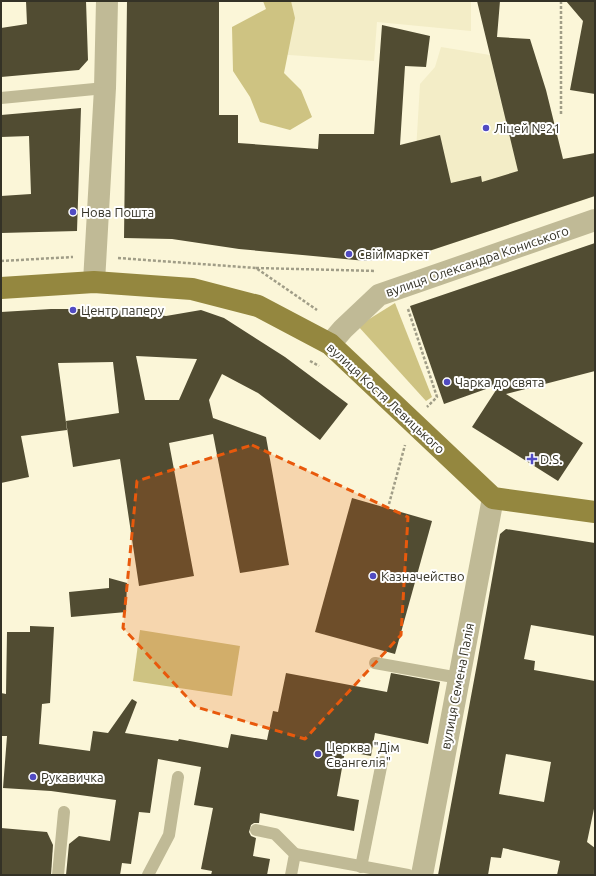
<svg xmlns="http://www.w3.org/2000/svg" width="596" height="876" font-family="Ubuntu,sans-serif">
  <rect width="100%" height="100%" fill="#fbf6d8"/>
  <g fill="#f3edc7">
    <polygon points="281,1 471,1 471,31 377,22 374,61 275,54"/>
    <polygon points="441,47 490,55 501,102 546,90 563,159 585,155 595,189 587,199 426,252 415,168 420,84 435,67"/>
  </g>
  <g fill="#cec382">
    <polygon points="263,1 291,1 295,18 284,73 301,90 312,117 290,130 260,122 250,97 233,71 232,27 266,9"/>
    <polygon points="395,303 432,397 426,401 358,326"/>
    <polygon points="140,630 240,646 232,696 133,681"/>
  </g>
  <g fill="#514c32" fill-rule="evenodd">
    <polygon points="26,1 86,1 88,60 79,70 1,77 1,28 27,24"/>
    <polygon points="127,1 219,1 219,115 238,115 238,143 318,149 319,134 374,134 382,25 430,36 426,67 405,66 400,145 440,135 451,183 481,176 482,182 518,171 477,1 500,1 497,37 530,39 546,90 563,159 595,153 595,196 426,252 366,261 239,249 172,239 124,238"/>
    <polygon points="566,1 595,1 595,94 570,90 583,21"/>
    <polygon points="81,108 77,231 1,233 1,196 31,194 29,136 1,137 1,115"/>
    <polygon points="595,243 595,371 506,394 583,443 558,481 472,427 500,384 444,404 410,306"/>
    <path d="M51,309H107L166,316L201,310L224,318L285,357L348,404L320,440L258,393L222,374L209,400L213,418L266,437L289,565L240,573L213,434L169,443L194,576L139,586L120,459L73,467L66,421L119,413L113,362L58,363L67,430L21,436L29,477L1,483V312ZM136,356L197,359L179,400H145Z"/>
    <polygon points="352,498 432,521 395,654 315,632"/>
    <path d="M506,529L595,543V636L531,625L524,659L535,661L534,670L595,681V804L587,842L595,848V875H557L560,861L503,848L501,858L491,857L488,875H438L477,664L500,534ZM506,754L551,762L544,802L499,794Z"/>
    <polygon points="109,578 127,583 126,612 71,617 69,592 109,588"/>
    <polygon points="30,626 54,627 50,703 42,704 39,744 90,751 93,731 108,733 132,699 137,702 125,733 178,741 179,739 228,748 231,734 267,740 273,711 278,712 286,673 387,692 391,673 440,682 428,744 375,733 371,756 345,751 337,796 359,800 354,831 260,813 259,823 254,823 251,825 249,832 251,836 256,838 253,856 270,859 267,875 211,875 212,871 201,869 213,808 194,805 201,767 158,759 150,813 139,812 131,864 122,863 120,875 66,875 69,844 79,836 110,841 116,800 51,791 3,788 7,736 1,736 1,693 6,694 7,632 30,632"/>
    <polygon points="1,828 47,832 53,845 51,875 1,875"/>
  </g>
  <g fill="none" stroke-linecap="round" stroke-linejoin="round">
    <g stroke="#a09d87" stroke-width="2.5" stroke-dasharray="3 2" stroke-linecap="butt">
      <polyline points="561,114 561,1"/>
      <polyline points="118,258 256,268 317,310"/>
      <polyline points="1,261 73,257"/>
      <polyline points="256,268 376,271"/>
      <polyline points="408,309 437,397 427,407"/>
      <polyline points="310,361 319,366"/>
      <polyline points="389,504 405,445"/>
    </g>
    <g stroke="#c0ba96" stroke-width="12">
      <polyline points="1,98 105,88"/>
      <polyline points="375,663 459,678"/>
      <polyline points="256,830 275,834 295,854 291,875"/>
      <polyline points="295,854 408,875"/>
      <polyline points="361,867 382,762"/>
      <polyline points="58,875 64,812"/>
      <polyline points="148,875 169,835 178,777"/>
    </g>
    <g stroke="#c0ba96" stroke-width="22">
      <polyline points="94,282 105,88 107,1"/>
      <polyline points="330,344 343,329 379,295 595,220"/>
      <polyline points="422,875 493,498"/>
    </g>
    <polyline stroke="#94873f" stroke-width="22" points="1,288 94,282 192,289 258,306 330,344 493,498 595,512"/>
  </g>
  <path fill="#e8590c" fill-opacity="0.2" stroke="#e8590c" stroke-width="3" stroke-dasharray="8 5" stroke-linejoin="round" d="M252,445L408,517L401,635L305,739L196,707L123,628L137,481Z"/>
  <g fill="#514bc2" stroke="#fff" stroke-width="1.5">
    <circle cx="486" cy="128" r="4"/>
    <circle cx="73" cy="212" r="4"/>
    <circle cx="349" cy="254" r="4"/>
    <circle cx="73" cy="310" r="4"/>
    <circle cx="447" cy="382" r="4"/>
    <path d="M530 453h4v4h4v4h-4v4h-4v-4h-4v-4h4z"/>
    <circle cx="373" cy="576" r="4"/>
    <circle cx="318" cy="754" r="4"/>
    <circle cx="33" cy="777" r="4"/>
  </g>
  <g text-anchor="middle" stroke-width="4" stroke-linejoin="round" paint-order="stroke">
    <g font-size="13" fill="#343226" stroke="#fff" text-anchor="start">
      <text x="494" y="133">Ліцей №21</text>
      <text x="81" y="217">Нова Пошта</text>
      <text x="357" y="259">Свiй маркет</text>
      <text x="81" y="315">Центр паперу</text>
      <text x="455" y="387">Чарка до свята</text>
      <text x="540" y="464">D.S.</text>
      <text x="381" y="581">Казначейство</text>
      <text x="326" y="752">Церква "Дім<tspan x="326" dy="15">Євангелія"</tspan></text>
      <text x="41" y="782">Рукавичка</text>
    </g>
    <g font-size="13" fill="#343226" stroke="#fff">
      <text transform="translate(477 261) rotate(-19)" y="5">вулиця Олександра Кониського</text>
      <text transform="translate(386 398) rotate(43)" y="5">вулиця Костя Левицького</text>
      <text transform="translate(457 686) rotate(-79)" y="5">вулиця Семена Палія</text>
    </g>
  </g>
  <rect width="596" height="876" fill="none" stroke="#343226" stroke-width="4"/>
</svg>
